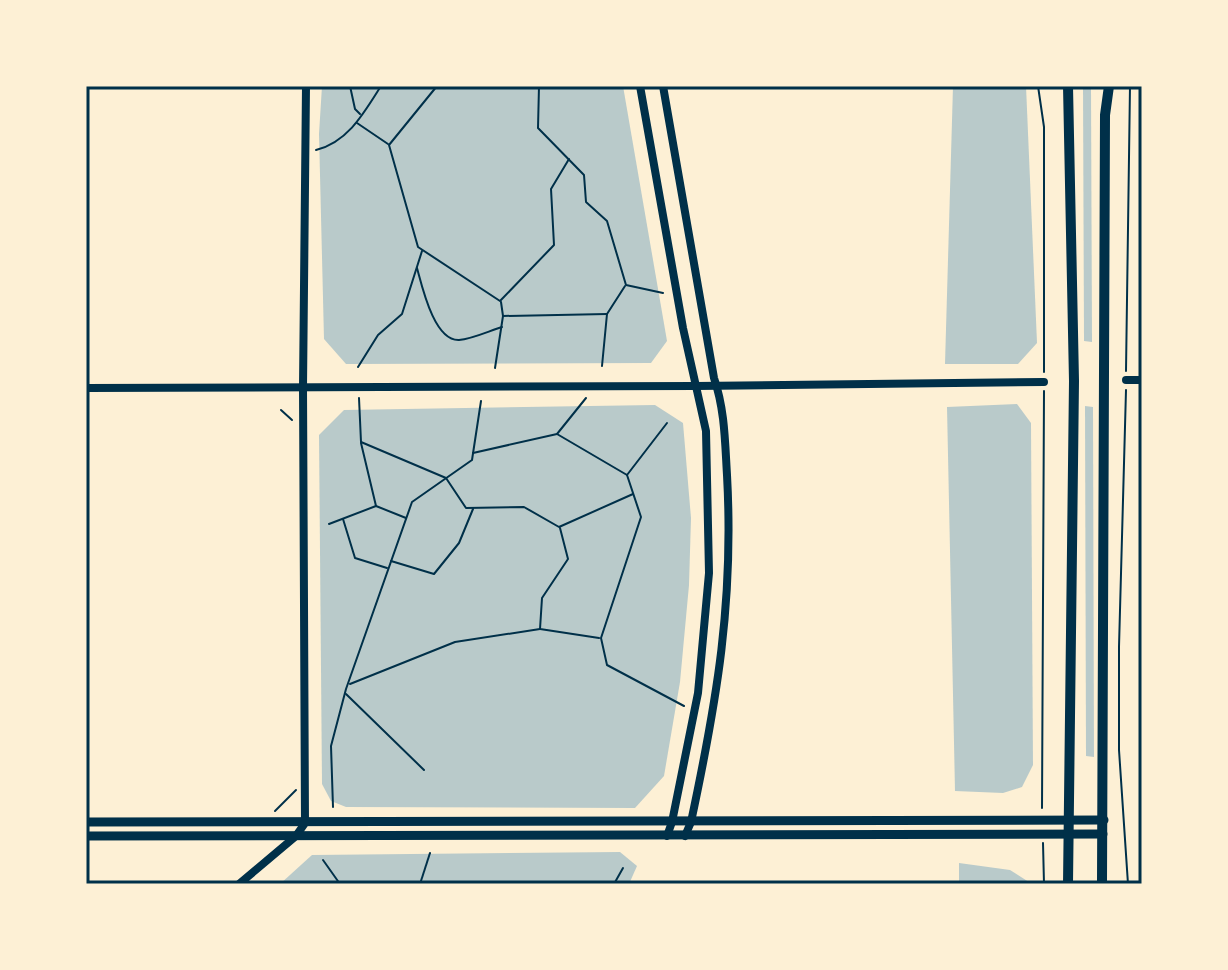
<svg xmlns="http://www.w3.org/2000/svg" width="1228" height="970" font-family="Georgia,serif">
  <rect width="100%" height="100%" fill="#fdf0d5"/>
  <g fill="#b9caca">
    <polygon points="322,86 623,86 667,341 651,363 346,364 324,339 319,134"/>
    <polygon points="953,86 1026,86 1037,343 1018,364 945,364"/>
    <polygon points="1083,86 1091,86 1092,342 1084,341"/>
    <polygon points="1017,404 1031,423 1033,765 1022,787 1003,793 955,791 947,407"/>
    <polygon points="655,405 683,423 691,518 689,585 680,682 664,776 635,808 346,807 331,801 322,784 319,435 344,410"/>
    <polygon points="1085,406 1093,407 1094,757 1086,756"/>
    <polygon points="620,852 637,866 629,884 280,884 312,855"/>
    <polygon points="959,863 1010,870 1032,884 959,884"/>
  </g>
  <g fill="none" stroke-linecap="round" stroke-linejoin="round">
    <g stroke="#003049" stroke-width="2">
      <polyline points="350,86 355,109 360,114"/>
      <polyline points="437,86 389,145 418,247 500,301 554,245 551,189 569,159"/>
      <polyline points="539,86 538,128 584,175 586,202 607,221 626,285 663,293"/>
      <polyline points="1038,86 1044,127 1044,372"/>
      <polyline points="357,123 388,144"/>
      <path d="M316,150C348,142 364,113 381,86"/>
      <path d="M417,268C422,286 434,341 459,340C472,339 489,331 502,327"/>
      <polyline points="501,302 503,316"/>
      <polyline points="602,366 607,314 625,286"/>
      <polyline points="358,367 378,335 402,314 422,251"/>
      <polyline points="495,368 503,316 607,314"/>
      <polyline points="1126,371 1130,86"/>
      <polyline points="1126,390 1119,647 1119,750 1128,884"/>
      <polyline points="359,398 361,442 446,478 466,508 524,507 559,527 633,494"/>
      <polyline points="281,410 292,420"/>
      <polyline points="557,434 627,475 667,423"/>
      <polyline points="361,443 376,506 406,518"/>
      <polyline points="473,453 557,434 586,398"/>
      <polyline points="627,475 641,517 601,638 607,665 684,706"/>
      <polyline points="343,519 355,558 387,568"/>
      <polyline points="329,524 376,506"/>
      <polyline points="560,528 568,559 542,598 540,629 599,638"/>
      <polyline points="391,561 434,574 459,543 473,509"/>
      <polyline points="350,684 455,642 540,629"/>
      <polyline points="346,694 424,770"/>
      <polyline points="333,807 331,746 346,689 412,502 472,460 481,401"/>
      <polyline points="1042,808 1044,391"/>
      <polyline points="275,811 296,790"/>
      <polyline points="1043,843 1044,884"/>
      <polyline points="323,860 340,884"/>
      <polyline points="420,884 430,853"/>
      <polyline points="614,884 623,868"/>
    </g>
    <g stroke="#003049" stroke-width="8">
      <polyline points="640,86 683,328 706,431 709,573 698,693 672,822 667,836"/>
      <path d="M663,86L714,378C725,410 725,443 727,475C734,601 717,700 691,822L685,836"/>
      <polyline points="1126,380 1142,380"/>
      <polyline points="86,388 696,386 1044,382"/>
      <polyline points="239,884 296,836 305,823 303,387 306,86"/>
    </g>
    <g stroke="#003049" stroke-width="9">
      <polyline points="86,822 1104,820"/>
      <polyline points="86,836 1103,834"/>
    </g>
    <g stroke="#003049" stroke-width="10">
      <polyline points="1068,86 1074,381 1068,884"/>
      <polyline points="1102,884 1105,115 1109,86"/>
    </g>
  </g>
  <rect width="1228" height="970" fill="none" stroke="#fdf0d5" stroke-width="176"/>
  <rect x="88" y="88" width="1052" height="794" fill="none" stroke="#003049" stroke-width="3"/>
</svg>
